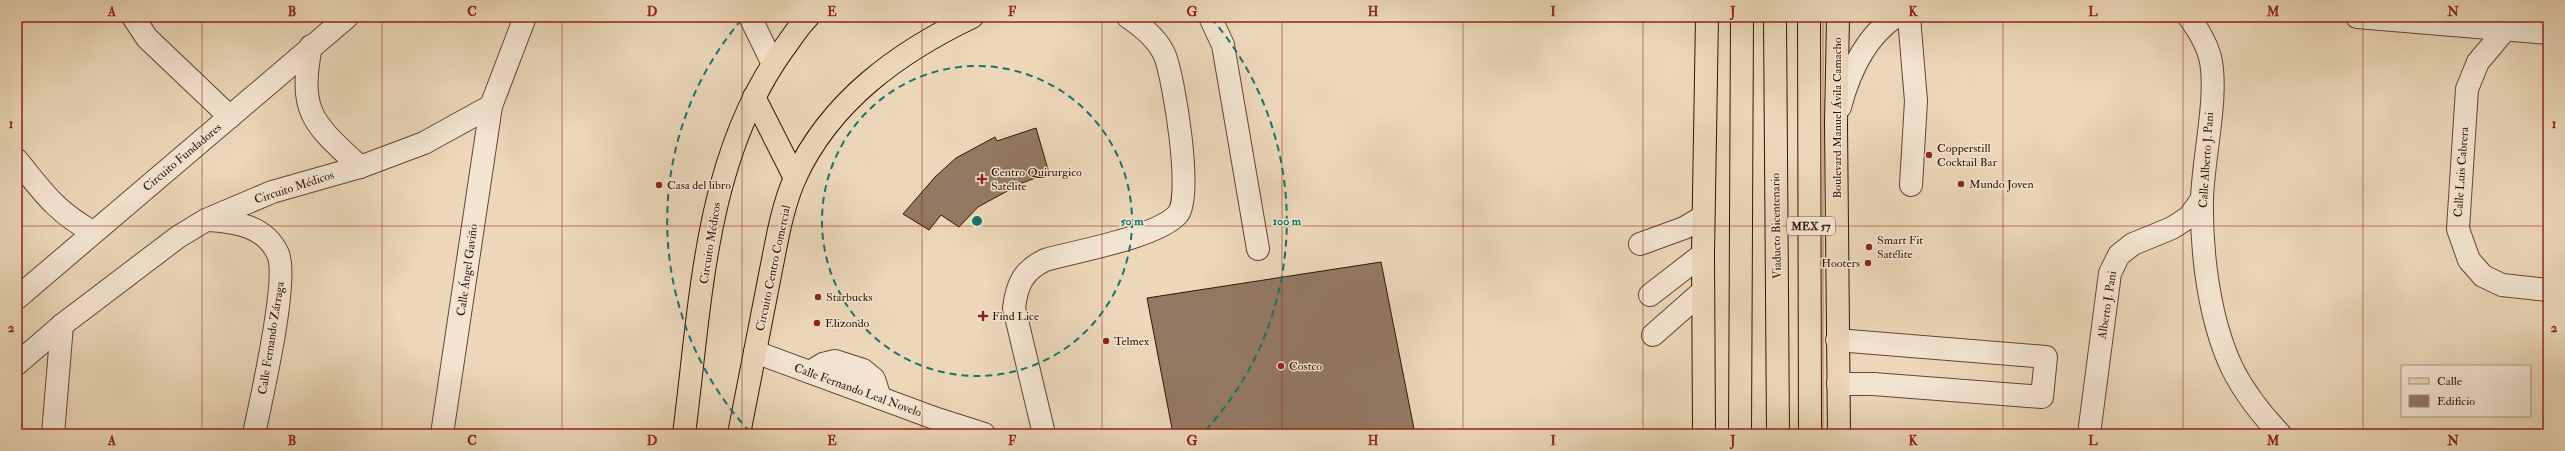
<svg xmlns="http://www.w3.org/2000/svg" width="2565" height="451" font-family="'IM FELL Double Pica',serif">
  <rect width="100%" height="100%" fill="#ecd7b8"/>
  <filter id="stains"><feTurbulence type="fractalNoise" baseFrequency=".005" numOctaves="4"/><feColorMatrix values="0 0 0 0 .2 0 0 0 0 .09 0 0 0 0 .02 0 0 0 .5 -.17"/></filter>
  <radialGradient id="worn" r=".72"><stop offset=".6" stop-color="#630" stop-opacity="0"/><stop offset="1" stop-color="#630" stop-opacity=".3"/></radialGradient>
  <g fill="#947962" stroke="#341305">
    <polygon points="1036,128 1049,173 1022,183 978,207 959,227 941,215 929,230 903,214 935,177 956,158 995,137 997,141"/>
    <polygon points="1381,262 1415,434 1173,434 1147,298"/>
  </g>
  <g fill="none" stroke-linecap="round" stroke-linejoin="round">
    <defs>
      <g id="minor">
        <polyline points="133,17 147,38 230,117"/>
        <polyline points="750,17 773,64"/>
        <polyline points="1210,17 1223,45 1258,249"/>
        <polyline points="1909,17 1916,101 1911,185"/>
        <path d="M2189,17C2198,30 2206,42 2210,57C2219,94 2203,158 2202,199C2201,252 2209,319 2232,368C2244,392 2262,415 2280,434"/>
        <polyline points="2357,17 2548,33"/>
        <polyline points="2505,30 2478,62 2467,89 2458,229 2469,260 2483,276 2502,285 2548,290"/>
        <path d="M311,46C298,113 313,123 360,167"/>
        <path d="M1840,107C1849,73 1864,38 1895,17"/>
        <path d="M17,160C43,192 56,212 93,232"/>
        <path d="M209,220C237,222 265,226 278,254C289,280 261,400 254,434"/>
        <polyline points="1640,244 1684,228 1703,217"/>
        <polyline points="1650,295 1703,254"/>
        <polyline points="17,298 347,17"/>
        <polyline points="1653,335 1703,291"/>
        <polyline points="1837,340 2046,357 2042,397 1873,384 1838,384"/>
        <polyline points="755,352 937,419 984,434"/>
        <polyline points="17,364 62,325 178,237 206,220 272,192 360,167 424,143 491,106"/>
        <polyline points="810,372 823,364 835,361 863,370 874,379 880,398"/>
        <polyline points="53,434 62,325"/>
        <polyline points="442,434 491,106 525,17"/>
        <path d="M1044,434L1014,308C1017,284 1023,271 1045,260C1077,251 1158,237 1178,214C1193,196 1174,79 1165,56C1158,39 1143,27 1128,17"/>
        <polyline points="2089,434 2110,273 2119,255 2133,244 2172,228 2189,217 2202,199"/>
      </g>
      <g id="major">
        <polyline points="1838,17 1836,124 1839,434"/>
        <polyline points="754,97 795,178"/>
        <path d="M684,434C701,304 704,161 782,51C791,39 798,27 808,17"/>
        <path d="M739,434C749,383 759,331 769,280C776,246 781,210 795,178C830,101 899,52 972,17"/>
        <polyline points="1704,434 1703,254 1707,17"/>
      </g>
      <g id="highway">
        <polyline points="1775,17 1778,434"/>
        <polyline points="1809,17 1810,434"/>
        <polyline points="1740,434 1742,17"/>
      </g>
    </defs>
    <use href="#minor" stroke="#624432" stroke-width="24"/>
    <use href="#major" stroke="#341305" stroke-width="24"/>
    <use href="#highway" stroke="#341305" stroke-width="24"/>
    <use href="#minor" stroke="#f3e5d1" stroke-width="22"/>
    <use href="#major" stroke="#ecd7b8" stroke-width="22"/>
    <use href="#highway" stroke="#ecd7b8" stroke-width="22"/>
  </g>
  <path fill="none" stroke="#8f2418" stroke-width="1" stroke-opacity="0.55" d="M202,17V434M382,17V434M562,17V434M742,17V434M922,17V434M1102,17V434M1282,17V434M1463,17V434M1643,17V434M1823,17V434M2003,17V434M2183,17V434M2363,17V434M17,226H2548"/>
  <g fill="none" stroke="#0f766e" stroke-width="2" stroke-dasharray="7 5">
    <circle cx="977" cy="221" r="155"/>
    <path d="M750 432A310 310 0 0 1 743 18M1211 18A310 310 0 0 1 1204 432"/>
  </g>
  <g fill="#8f2418" stroke="#f3e5d1" stroke-width="1.5">
    <circle cx="1929" cy="155" r="4"/>
    <path d="M980 173h4v4h4v4h-4v4h-4v-4h-4v-4h4z"/>
    <circle cx="1961" cy="184" r="4"/>
    <circle cx="659" cy="185" r="4"/>
    <circle cx="1869" cy="247" r="4"/>
    <circle cx="1868" cy="263" r="4"/>
    <circle cx="818" cy="297" r="4"/>
    <path d="M981 310h4v4h4v4h-4v4h-4v-4h-4v-4h4z"/>
    <circle cx="817" cy="323" r="4"/>
    <circle cx="1106" cy="341" r="4"/>
    <circle cx="1281" cy="366" r="4"/>
  </g>
  <g text-anchor="middle" stroke-width="3" stroke-linejoin="round" paint-order="stroke">
    <rect fill="#f3e5d1" stroke="#6d5242" stroke-width="1" x="1787" y="217" width="48" height="18" rx="3"/>
    <g font-size="11" font-weight="bold" fill="#341305">
      <text x="1811" y="230">MEX 57</text>
    </g>
    <g font-size="12" fill="#341305" stroke="#f3e5d1">
      <text transform="translate(1837 118) rotate(-90)" y="4">Boulevard Manuel Ávila Camacho</text>
      <text transform="translate(182 157) rotate(-40)" y="4">Circuito Fundadores</text>
      <text transform="translate(2206 160) rotate(-86)" y="4">Calle Alberto J. Pani</text>
      <text transform="translate(2461 172) rotate(-86)" y="4">Calle Luis Cabrera</text>
      <text transform="translate(294 187) rotate(-18)" y="4">Circuito Médicos</text>
      <text transform="translate(1776 226) rotate(-91)" y="4">Viaducto Bicentenario</text>
      <text transform="translate(710 243) rotate(-81)" y="4">Circuito Médicos</text>
      <text transform="translate(773 268) rotate(-78)" y="4">Circuito Centro Comercial</text>
      <text transform="translate(467 270) rotate(-82)" y="4">Calle Ángel Gaviño</text>
      <text transform="translate(2107 305) rotate(-81)" y="4">Alberto J. Pani</text>
      <text transform="translate(271 338) rotate(-81)" y="4">Calle Fernando Zárraga</text>
      <text transform="translate(858 390) rotate(20)" y="4">Calle Fernando Leal Novelo</text>
    </g>
    <g font-size="12" fill="#341305" stroke="#f3e5d1" text-anchor="start">
      <text x="1937" y="152">Copperstill<tspan x="1937" dy="14">Cocktail Bar</tspan></text>
      <text x="991" y="176">Centro Quirurgico<tspan x="991" dy="14">Satélite</tspan></text>
      <text x="1969" y="188">Mundo Joven</text>
      <text x="667" y="189">Casa del libro</text>
      <text x="1877" y="244">Smart Fit<tspan x="1877" dy="14">Satélite</tspan></text>
      <text x="1860" y="267" text-anchor="end">Hooters</text>
      <text x="826" y="301">Starbucks</text>
      <text x="992" y="320">Find Lice</text>
      <text x="825" y="327">Elizondo</text>
      <text x="1114" y="345">Telmex</text>
      <text x="1289" y="370">Costco</text>
    </g>
  </g>
  <circle cx="977" cy="221" r="6" fill="#0f766e" stroke="#f3e5d1" stroke-width="2"/>
  <g font-size="12" text-anchor="middle" font-weight="bold" fill="#0f766e" stroke="#f3e5d1" stroke-width="3" stroke-linejoin="round" paint-order="stroke">
    <text x="1132" y="225">50 m</text>
    <text x="1287" y="225">100 m</text>
  </g>
  <rect width="2565" height="451" fill="none" stroke="#ecd7b8" stroke-width="44"/>
  <rect x="2401" y="365" width="130" height="52" fill="#f3e5d1" stroke="#a7917f"/>
  <rect x="2409" y="378" width="20" height="6" fill="#ecd7b8" stroke="#a7917f"/>
  <text x="2437" y="385" font-size="12" fill="#341305">Calle</text>
  <rect x="2409" y="395" width="20" height="12" fill="#947962" stroke="#a7917f"/>
  <text x="2437" y="405" font-size="12" fill="#341305">Edificio</text>
  <rect x="22" y="22" width="2521" height="407" fill="none" stroke="#8f2418" stroke-width="1.5"/>
  <g font-size="13" text-anchor="middle" font-weight="bold" fill="#8f2418">
    <text x="112" y="16">A</text>
    <text x="292" y="16">B</text>
    <text x="472" y="16">C</text>
    <text x="652" y="16">D</text>
    <text x="832" y="16">E</text>
    <text x="1012" y="16">F</text>
    <text x="1192" y="16">G</text>
    <text x="1373" y="16">H</text>
    <text x="1553" y="16">I</text>
    <text x="1733" y="16">J</text>
    <text x="1913" y="16">K</text>
    <text x="2093" y="16">L</text>
    <text x="2273" y="16">M</text>
    <text x="2453" y="16">N</text>
    <text x="11" y="128">1</text>
    <text x="2554" y="128">1</text>
    <text x="11" y="332">2</text>
    <text x="2554" y="332">2</text>
    <text x="112" y="445">A</text>
    <text x="292" y="445">B</text>
    <text x="472" y="445">C</text>
    <text x="652" y="445">D</text>
    <text x="832" y="445">E</text>
    <text x="1012" y="445">F</text>
    <text x="1192" y="445">G</text>
    <text x="1373" y="445">H</text>
    <text x="1553" y="445">I</text>
    <text x="1733" y="445">J</text>
    <text x="1913" y="445">K</text>
    <text x="2093" y="445">L</text>
    <text x="2273" y="445">M</text>
    <text x="2453" y="445">N</text>
  </g>
  <rect width="100%" height="100%" filter="url(#stains)"/>
  <rect width="100%" height="100%" fill="url(#worn)"/>
</svg>
